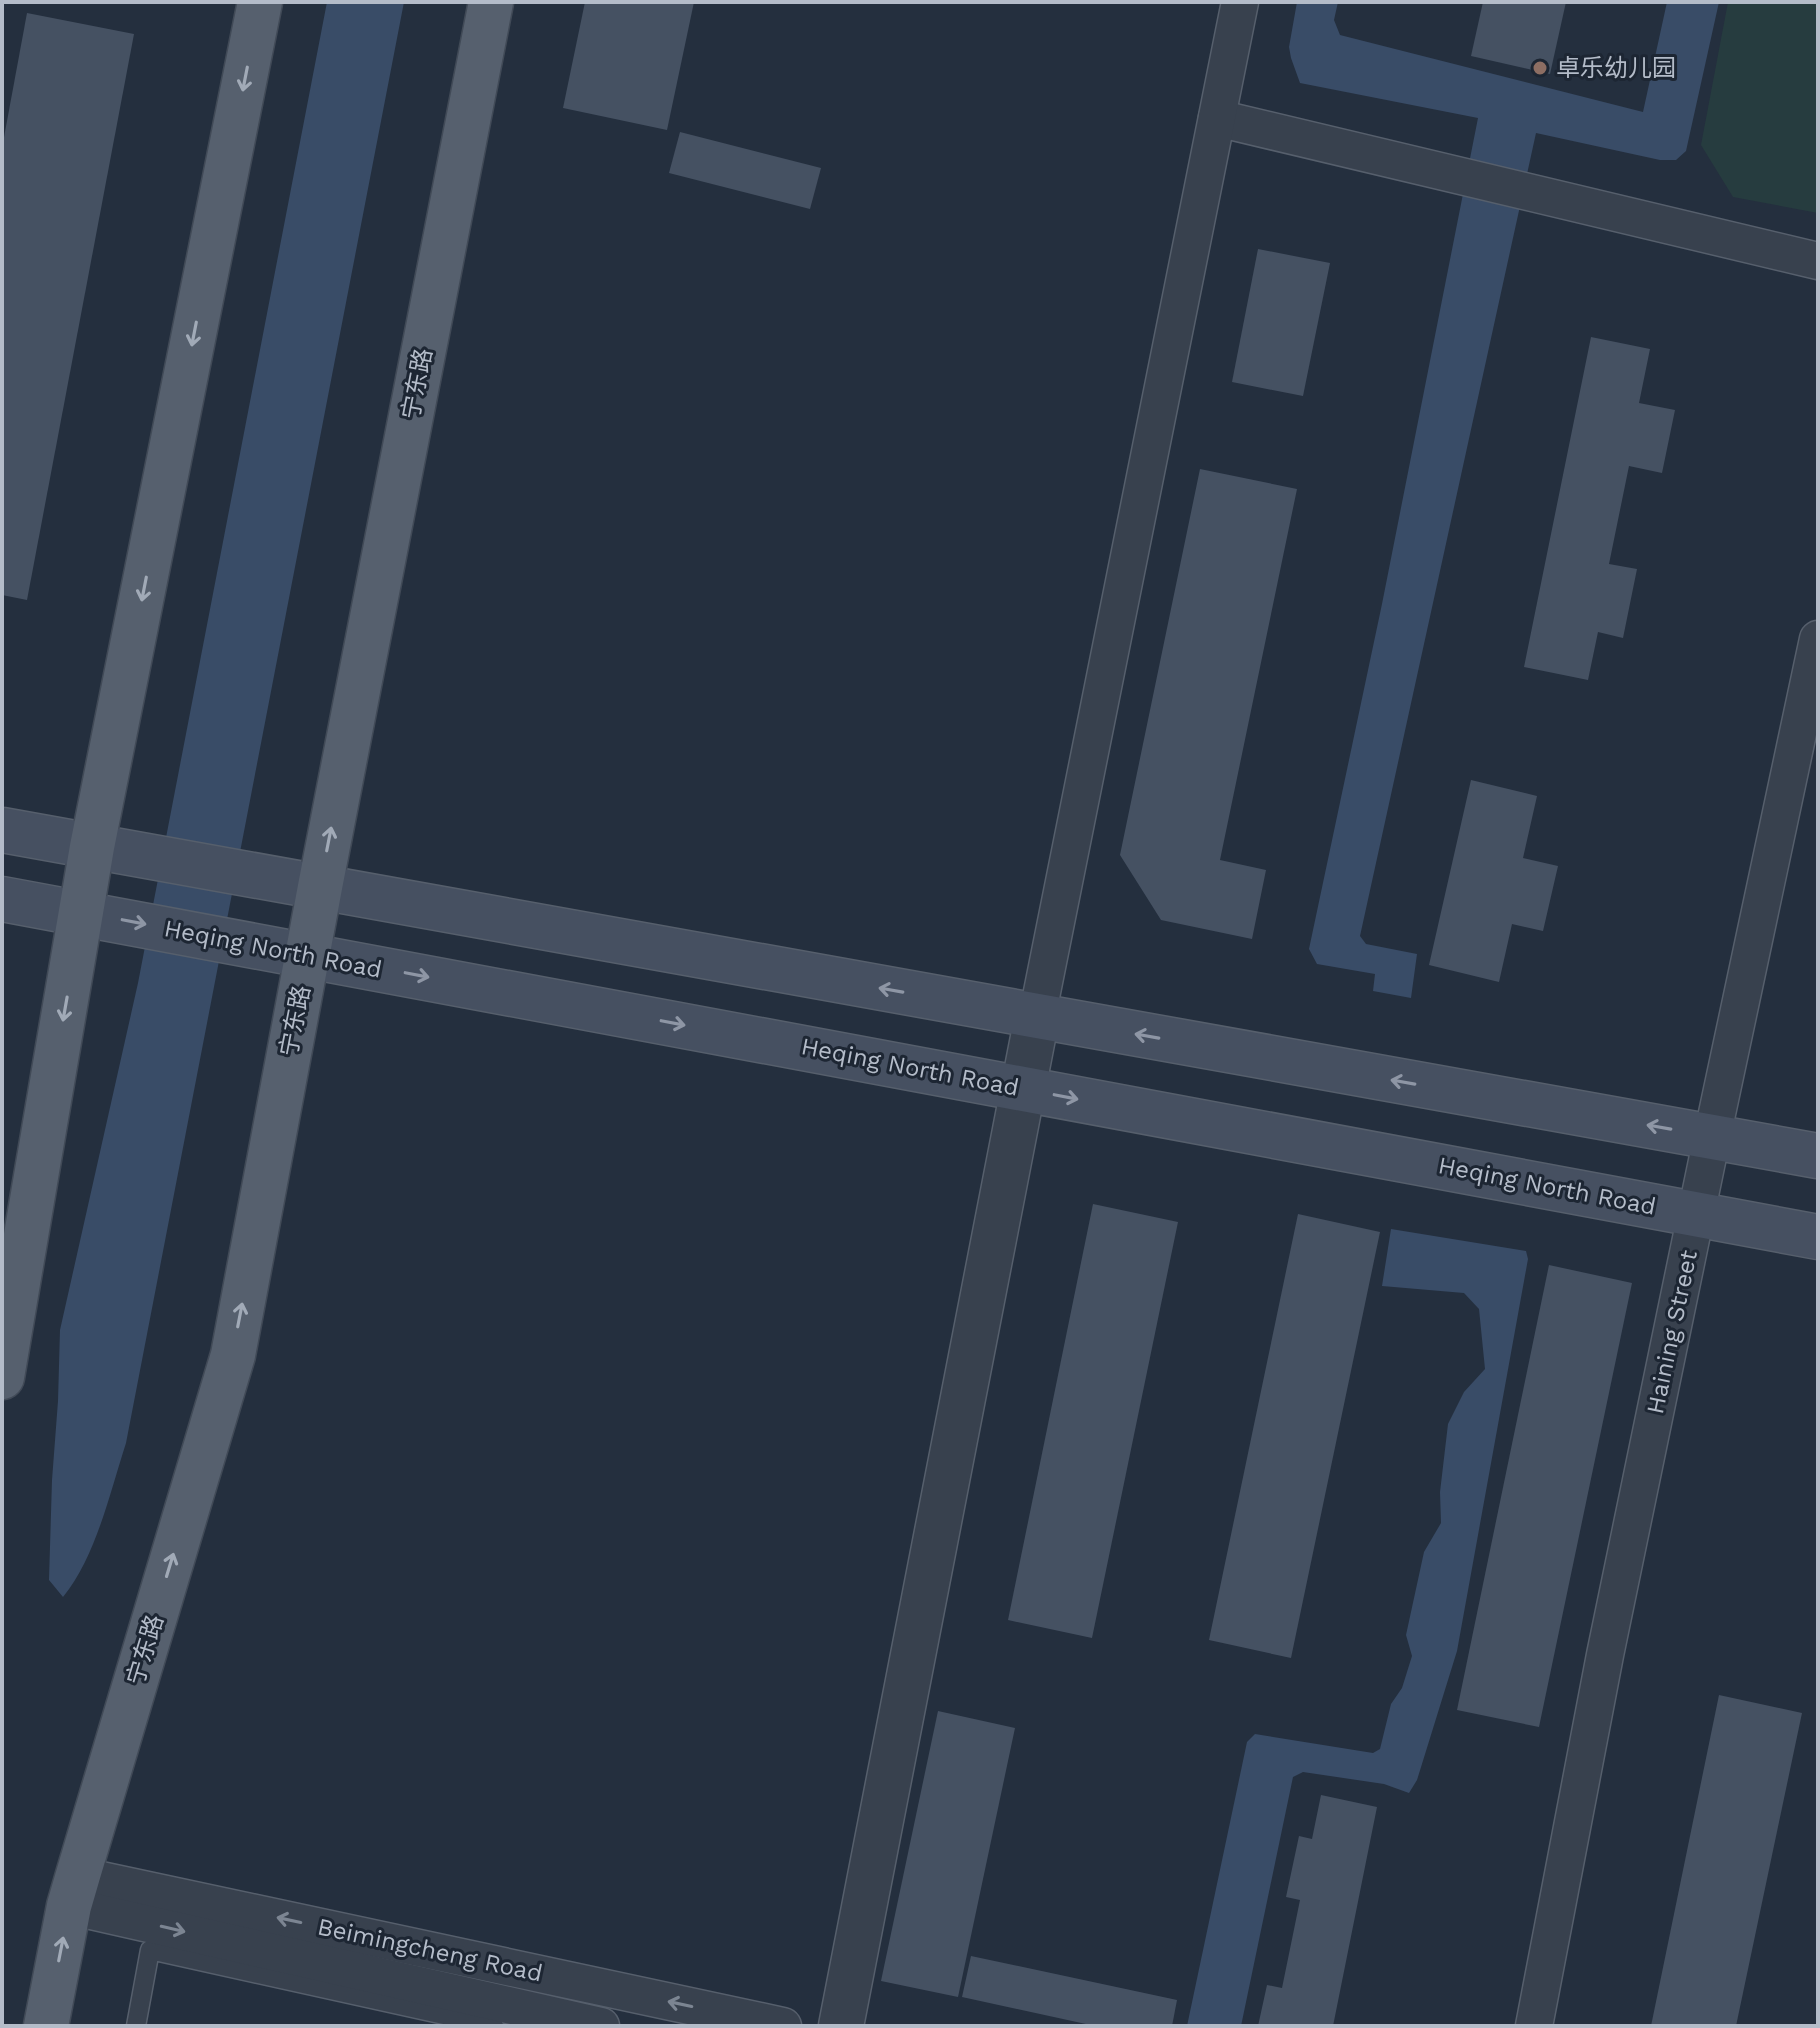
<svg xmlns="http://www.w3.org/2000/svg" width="1820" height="2028" font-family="'Work Sans','Noto Sans SC',sans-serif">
  <rect width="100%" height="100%" fill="#242f3e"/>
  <polygon fill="#263c3f" points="1728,2 1818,2 1818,213 1733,197 1701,145"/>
  <g fill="#394c67">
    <path d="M327,2H404L126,1443C110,1492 96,1557 63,1597L49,1580L52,1480L58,1401L60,1330L138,983Z"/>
    <polygon points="1297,2 1338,2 1334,20 1340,35 1643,112 1667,2 1719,2 1686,151 1676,160 1660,160 1536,133 1360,936 1366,944 1417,954 1411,998 1373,991 1375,974 1317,964 1309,949 1382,604 1478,118 1300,83 1291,58 1289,47"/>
    <polygon points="1391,1229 1526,1251 1528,1259 1457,1651 1417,1780 1409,1793 1384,1784 1303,1772 1293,1777 1241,2026 1187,2026 1247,1742 1255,1734 1373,1753 1380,1749 1391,1704 1402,1688 1412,1656 1406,1635 1424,1552 1441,1523 1440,1492 1448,1424 1464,1392 1485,1369 1479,1309 1464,1293 1382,1286"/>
  </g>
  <g fill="#455162">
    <polygon points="585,2 694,2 667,130 563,108"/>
    <polygon points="1483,2 1566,2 1550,74 1471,56"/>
    <polygon points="27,13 134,34 27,600 2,595 2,148"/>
    <polygon points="680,132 821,168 810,209 669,173"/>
    <polygon points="1258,249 1330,263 1303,396 1232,382"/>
    <polygon points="1591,337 1650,349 1639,403 1675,410 1662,473 1629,466 1609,564 1637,569 1623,638 1598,632 1588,680 1524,667"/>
    <polygon points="1200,469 1297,489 1220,860 1266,870 1252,939 1161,920 1120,855"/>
    <polygon points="1471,780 1537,796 1523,858 1558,866 1543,931 1512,924 1499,982 1429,965"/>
    <polygon points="1093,1204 1178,1222 1092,1638 1008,1620"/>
    <polygon points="1298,1214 1380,1232 1291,1658 1209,1640"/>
    <polygon points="1549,1265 1632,1283 1539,1727 1457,1710"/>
    <polygon points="1719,1695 1802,1713 1736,2026 1651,2026"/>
    <polygon points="938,1711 1015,1728 958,1997 881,1981"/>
    <polygon points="1321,1795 1377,1807 1333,2026 1258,2026 1267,1985 1282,1988 1300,1900 1286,1897 1299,1836 1312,1839"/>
    <polygon points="971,1956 1177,2000 1172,2026 1095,2026 962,1997"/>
  </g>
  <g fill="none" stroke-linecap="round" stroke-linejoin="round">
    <defs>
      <polyline id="service" points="136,2026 150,1950 494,2026"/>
      <g id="minor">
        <polyline points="1217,118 1818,261"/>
        <polyline points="1037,1017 1240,2"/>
        <polyline points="78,1875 783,2026"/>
        <polyline points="69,1906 601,2026"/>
        <polyline points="1534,2026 1605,1655 1712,1137 1818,639"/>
      </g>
      <polyline id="tertiary" points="841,2026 1037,1017"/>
      <g id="secondary">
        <polyline points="2,830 1818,1156"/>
        <polyline points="2,899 1818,1237"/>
      </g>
      <g id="primary">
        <polyline points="2,1377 92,847 260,2"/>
        <polyline points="46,2026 69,1906 78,1875 233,1355 320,887 491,2"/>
      </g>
    </defs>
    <use href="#service" stroke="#565f6c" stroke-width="21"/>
    <use href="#minor" stroke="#565f6c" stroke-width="39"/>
    <use href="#tertiary" stroke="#565f6c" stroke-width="47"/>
    <use href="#secondary" stroke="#565f6c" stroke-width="47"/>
    <use href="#primary" stroke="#414a57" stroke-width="47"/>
    <use href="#service" stroke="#38414e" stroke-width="18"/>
    <use href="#minor" stroke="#38414e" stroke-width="36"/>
    <use href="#tertiary" stroke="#38414e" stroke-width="44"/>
    <use href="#secondary" stroke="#465061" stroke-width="44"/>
    <use href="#primary" stroke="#56606e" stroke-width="44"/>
  </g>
  <defs><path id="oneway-shaft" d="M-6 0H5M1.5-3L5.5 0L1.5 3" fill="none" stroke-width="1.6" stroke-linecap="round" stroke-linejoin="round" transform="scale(2)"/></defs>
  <g stroke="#a1aab7">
    <use href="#oneway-shaft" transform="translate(245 79) rotate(101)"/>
    <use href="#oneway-shaft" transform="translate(194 334) rotate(101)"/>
    <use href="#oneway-shaft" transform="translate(144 589) rotate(101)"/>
    <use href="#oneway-shaft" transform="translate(329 839) rotate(-79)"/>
    <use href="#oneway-shaft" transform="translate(65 1009) rotate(100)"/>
    <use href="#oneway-shaft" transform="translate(240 1315) rotate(-79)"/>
    <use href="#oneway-shaft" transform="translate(170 1565) rotate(-73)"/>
    <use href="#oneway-shaft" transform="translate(61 1949) rotate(-79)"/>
  </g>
  <g stroke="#8e96a5">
    <use href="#oneway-shaft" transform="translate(134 922) rotate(11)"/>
    <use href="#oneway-shaft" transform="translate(417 975) rotate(11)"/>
    <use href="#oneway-shaft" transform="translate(891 990) rotate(-170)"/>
    <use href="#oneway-shaft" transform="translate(673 1023) rotate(11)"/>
    <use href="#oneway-shaft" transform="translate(1147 1036) rotate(-170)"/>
    <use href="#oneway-shaft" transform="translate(1403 1082) rotate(-170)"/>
    <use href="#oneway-shaft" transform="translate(1066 1097) rotate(11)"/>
    <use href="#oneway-shaft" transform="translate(1659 1127) rotate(-170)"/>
  </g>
  <g stroke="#7c8592">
    <use href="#oneway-shaft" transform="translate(289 1920) rotate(-168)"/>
    <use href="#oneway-shaft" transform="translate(173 1929) rotate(13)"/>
    <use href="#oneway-shaft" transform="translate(680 2004) rotate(-168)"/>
  </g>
  <circle fill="#8d6e63" stroke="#1d2633" stroke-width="3" cx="1540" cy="68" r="8"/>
  <g text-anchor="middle" stroke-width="6" stroke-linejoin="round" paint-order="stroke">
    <g font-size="24" fill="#b4bcc9" stroke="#1d2633" text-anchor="start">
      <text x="1556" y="76">卓乐幼儿园</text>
    </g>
    <g font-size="24" fill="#b4bcc9" stroke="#1d2633">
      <text transform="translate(417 384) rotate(-79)" y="8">宁东路</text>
      <text transform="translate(273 949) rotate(11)" y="8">Heqing North Road</text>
      <text transform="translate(295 1021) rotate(-79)" y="8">宁东路</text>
      <text transform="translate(910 1067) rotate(11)" y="8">Heqing North Road</text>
      <text transform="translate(1547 1186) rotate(11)" y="8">Heqing North Road</text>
      <text transform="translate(1672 1332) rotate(-78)" y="8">Haining Street</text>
      <text transform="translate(145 1650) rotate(-73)" y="8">宁东路</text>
      <text transform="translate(430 1950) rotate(12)" y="8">Beimingcheng Road</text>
    </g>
  </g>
  <rect width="1820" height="2028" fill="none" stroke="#b4bcc9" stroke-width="8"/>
</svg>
